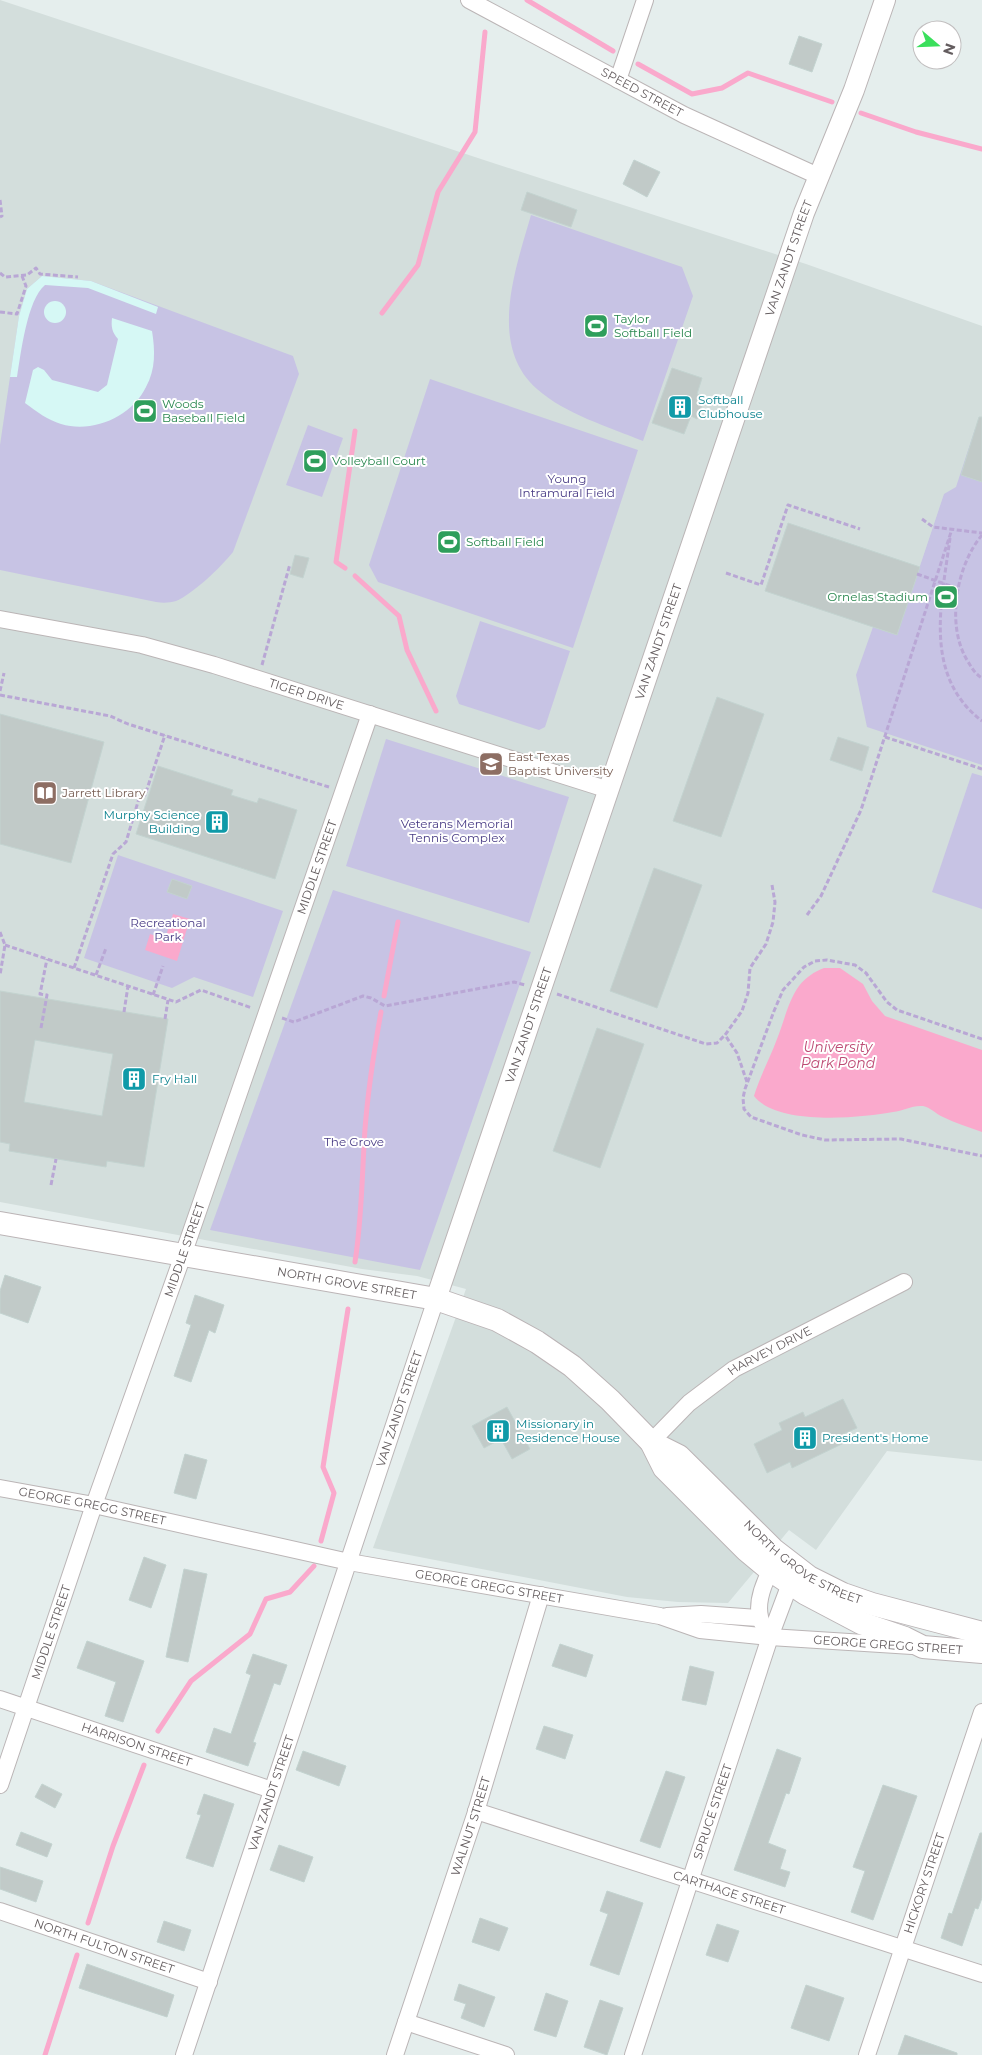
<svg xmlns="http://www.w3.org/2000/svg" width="982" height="2055" font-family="Montserrat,sans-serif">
  <rect width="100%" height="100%" fill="#e5eeed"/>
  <polygon fill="#d3dedc" points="0,0 487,161 806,264 982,326 982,1461 887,1451 816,1550 789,1530 728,1603 678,1602 627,1597 373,1548 466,1289 417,1276 362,1269 0,1202"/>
  <g fill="#c7c3e4">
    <path d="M531,215L682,267L693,296L643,441C609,427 565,414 537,389C487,345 516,268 531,215Z"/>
    <path d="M42,276L91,281L293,356L299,374L233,552C222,566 193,594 176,601C169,603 163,603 156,602L0,570V445L19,316L27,289Z"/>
    <polygon points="430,379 638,450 573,648 378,582 369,565"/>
    <polygon points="308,425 343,438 322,497 286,485"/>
    <polygon points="975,429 982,431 982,765 867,727 856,675 873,627 897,635 944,494 956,487"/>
    <polygon points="480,621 570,651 545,727 539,730 459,704 456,696"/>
    <polygon points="386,739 569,797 529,923 346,866"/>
    <polygon points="972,773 982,776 982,909 932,892"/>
    <polygon points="118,855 283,911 253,997 194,977 172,988 84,958"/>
    <polygon points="333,890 531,952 420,1270 210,1230"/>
  </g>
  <g fill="#d6f8f5">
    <path d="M42,276L91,281L158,307L156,314L88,288L45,285C27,300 21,353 17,377H10L19,316L27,289Z"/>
    <circle cx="55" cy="312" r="11"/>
    <path d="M112,318L152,331C155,350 156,369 146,387C132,416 93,434 61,424C48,420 37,412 25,403L33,370L38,367L44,370L52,380L98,392L107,385L118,339C112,332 111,327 112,318Z"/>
  </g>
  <g fill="#faa9cc">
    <polygon points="173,914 190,919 177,961 145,950 150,934 165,939"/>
    <path d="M824,968H840L863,984L872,1001L885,1016L982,1050V1132C969,1127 955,1123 943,1117C936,1114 930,1107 923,1106C912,1105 903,1111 893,1112C860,1118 777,1126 754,1096C760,1076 770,1058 777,1039C784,1022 788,1001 799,986C806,977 814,972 824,968Z"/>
  </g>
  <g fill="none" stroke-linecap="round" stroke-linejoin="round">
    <g stroke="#faa9cc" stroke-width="5">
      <polyline points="527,0 613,51"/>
      <polyline points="638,64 692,94 722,88 748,73 832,102"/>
      <polyline points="861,113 916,132 982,149"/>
      <polyline points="382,313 418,265 438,192 475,132 485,32"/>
      <polyline points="345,568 336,562 355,431"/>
      <polyline points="355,576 399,616 407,650 436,711"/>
      <polyline points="384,996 398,922"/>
      <path d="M355,1262C362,1218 362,1173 365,1129C368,1090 374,1051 381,1012"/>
      <polyline points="321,1541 334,1493 323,1467 348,1309"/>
      <polyline points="158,1731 191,1681 250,1634 266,1599 290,1592 314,1566"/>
      <polyline points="88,1923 113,1846 144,1765"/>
      <polyline points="45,2055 77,1955"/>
    </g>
  </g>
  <g fill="#c1cac8" stroke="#c3d3d0" fill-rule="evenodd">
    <polygon points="799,36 822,44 812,72 789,64"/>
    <polygon points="634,160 660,172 647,197 623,184"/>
    <polygon points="527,192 577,210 571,227 521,210"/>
    <polygon points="672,368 702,378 697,394 705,397 697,419 691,416 684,434 652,423"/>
    <polygon points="979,417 982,417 982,482 961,475"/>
    <polygon points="788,523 920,567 897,635 765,591"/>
    <polygon points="295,555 309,558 303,578 290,574"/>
    <polygon points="717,697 764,714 721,837 673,821"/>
    <polygon points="0,714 104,742 71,863 0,844"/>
    <polygon points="838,737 869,747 862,771 830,760"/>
    <polygon points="158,766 233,790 231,795 257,803 259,798 297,810 275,879 136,834"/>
    <polygon points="654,868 702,885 657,1008 610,991"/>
    <polygon points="172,879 192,886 187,899 167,892"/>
    <path d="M0,991L168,1019L144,1167L107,1161L106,1167L9,1151L10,1144L0,1142ZM35,1040L113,1054L102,1116L24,1102Z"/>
    <polygon points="597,1028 644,1044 600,1168 553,1151"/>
    <polygon points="5,1275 41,1287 28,1323 0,1313 0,1291"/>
    <polygon points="195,1295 224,1305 215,1333 209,1330 191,1382 174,1376 191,1325 186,1323"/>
    <polygon points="843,1399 857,1428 843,1434 846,1442 792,1468 790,1462 767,1473 754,1444 782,1430 779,1423 803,1412 805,1417"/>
    <polygon points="507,1407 530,1449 512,1459 501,1439 484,1448 472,1426"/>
    <polygon points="185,1454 207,1460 196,1499 174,1493"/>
    <polygon points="144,1557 166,1565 151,1608 129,1600"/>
    <polygon points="184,1569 207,1574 188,1662 166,1657"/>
    <polygon points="87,1641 144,1661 123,1722 105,1716 116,1682 77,1668"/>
    <polygon points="560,1644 593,1655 586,1677 552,1666"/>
    <polygon points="253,1654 287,1665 280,1685 274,1683 253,1742 256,1743 248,1766 206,1752 214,1728 231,1734 251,1675 246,1673"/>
    <polygon points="690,1666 714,1672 706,1705 682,1700"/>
    <polygon points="544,1726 573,1735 565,1759 536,1749"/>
    <polygon points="777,1749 801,1758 789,1794 786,1793 768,1843 786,1850 780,1869 790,1872 785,1887 734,1870"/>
    <polygon points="303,1751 346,1766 339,1786 296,1770"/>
    <polygon points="666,1771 685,1777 660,1848 640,1841"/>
    <polygon points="42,1784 62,1794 55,1808 35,1797"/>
    <polygon points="883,1785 917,1796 873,1920 851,1912 865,1871 853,1867"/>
    <polygon points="204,1794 234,1804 213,1867 186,1858 201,1815 197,1814"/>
    <polygon points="21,1832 52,1844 47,1857 16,1845"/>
    <polygon points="980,1833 982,1833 982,1898 978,1909 975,1908 962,1946 941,1938 949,1913 952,1914"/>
    <polygon points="279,1845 313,1857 304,1882 270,1870"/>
    <polygon points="0,1867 43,1881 36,1902 0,1889"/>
    <polygon points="607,1891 643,1903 619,1975 590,1965 608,1914 600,1911"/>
    <polygon points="480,1918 508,1928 499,1951 472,1942"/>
    <polygon points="164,1921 191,1930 184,1951 157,1942"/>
    <polygon points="717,1924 739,1931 728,1962 706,1955"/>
    <polygon points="87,1964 174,1995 167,2017 79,1988"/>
    <polygon points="459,1984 495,1997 484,2027 461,2018 466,2004 454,2000"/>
    <polygon points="806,1985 844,1998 829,2041 791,2028"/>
    <polygon points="546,1993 568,2001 556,2037 534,2030"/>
    <polygon points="600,2000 623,2008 607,2055 584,2047"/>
    <polygon points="905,2035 957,2053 957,2055 898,2055"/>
  </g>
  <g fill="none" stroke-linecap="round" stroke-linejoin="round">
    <defs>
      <g id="minor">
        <path id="s1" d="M469,0L684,115L818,176"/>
        <polyline points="618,80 645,0"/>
        <path id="s2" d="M0,619L142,645L214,665L609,790"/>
        <path id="s3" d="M651,1442L689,1403L734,1369L904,1282"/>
        <path id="s4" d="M0,1488L94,1505L349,1562L660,1616L700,1630L770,1637L912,1646"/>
        <polyline points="667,1616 701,1614 758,1618"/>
        <path d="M764,1627C752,1607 765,1579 776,1561"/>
        <path id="s5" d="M0,1699L272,1790"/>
        <path id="s6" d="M0,1785L94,1505L183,1255L370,714"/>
        <path id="s7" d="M476,1811L982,1974"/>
        <path id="s8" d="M0,1911L209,1982"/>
        <polyline points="406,2022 506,2055"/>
        <path id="s9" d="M184,2055L436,1299"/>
        <path id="s10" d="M395,2055L475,1815L541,1595"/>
        <path id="s11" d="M633,2055L770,1637L794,1573"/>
        <path id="s12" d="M867,2055L982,1712"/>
      </g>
      <g id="tertiary">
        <path id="s13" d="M436,1299L804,213L854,90L885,0"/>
      </g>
      <g id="secondary">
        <path id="s14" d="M0,1223L436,1299L497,1320L537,1342L572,1366L610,1400L651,1442L664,1468L746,1550L770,1570L806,1594L861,1623L905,1638L923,1647L982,1652"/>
        <path id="s15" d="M651,1442L679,1456L774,1550L809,1577L843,1594L872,1604L982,1633"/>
      </g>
    </defs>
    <use href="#minor" stroke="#bbb5b6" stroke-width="18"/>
    <use href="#tertiary" stroke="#bbb5b6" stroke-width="22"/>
    <use href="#secondary" stroke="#bbb4b6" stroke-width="24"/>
    <g stroke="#b9a7d5" stroke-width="3" stroke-dasharray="5 2.5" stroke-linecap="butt">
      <polyline points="0,200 2,216 0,217"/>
      <polyline points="0,273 5,277 27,275 36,268 40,274 78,277"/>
      <polyline points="0,312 17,314 26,286 22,276"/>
      <polyline points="922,519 933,527 982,533"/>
      <path d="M982,535C956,566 946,625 967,660C972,668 974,673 982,678"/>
      <path d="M950,538C942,601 922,675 982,721"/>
      <polyline points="726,573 761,585 788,505 860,529"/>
      <polyline points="917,574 959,589"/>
      <polyline points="262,665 290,564"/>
      <polyline points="0,691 4,673"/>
      <polyline points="0,695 110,716 128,724 329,787"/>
      <polyline points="885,737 982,769"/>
      <polyline points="807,915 821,896 861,810 952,529"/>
      <polyline points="0,932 5,945 0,975"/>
      <polyline points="5,945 176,1002 201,990 252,1008"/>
      <polyline points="74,968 113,854 126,842 140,795 145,795 165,735"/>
      <polyline points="96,975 106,948"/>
      <polyline points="557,994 706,1044 717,1043 725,1035"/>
      <polyline points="153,995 163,966"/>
      <polyline points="124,1012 128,986"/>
      <polyline points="282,1018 294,1022 363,996 371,998 385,1006 514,982 525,985"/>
      <polyline points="165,1019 168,1000"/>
      <polyline points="41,1028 47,995 40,994 47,959"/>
      <polyline points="982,1039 897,1010 887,1002 866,973 855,965 827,960 815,961 804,967 783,990 774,1011 745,1089 743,1098 744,1109 751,1117 802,1135 825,1140 901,1139 982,1156"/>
      <polyline points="747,1082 737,1053 725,1035 742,1011 748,993 750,968 766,944 773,922 775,902 772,885"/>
      <polyline points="51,1185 56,1159"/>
    </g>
    <use href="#minor" stroke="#fff" stroke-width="16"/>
    <use href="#tertiary" stroke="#fff" stroke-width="20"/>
    <use href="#secondary" stroke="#fff" stroke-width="22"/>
  </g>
  <defs>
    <symbol id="stadium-square" viewBox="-11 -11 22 22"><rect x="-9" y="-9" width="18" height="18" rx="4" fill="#2e9e5b" stroke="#fff"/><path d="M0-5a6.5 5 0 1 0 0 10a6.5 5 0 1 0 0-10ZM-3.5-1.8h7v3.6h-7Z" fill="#fff"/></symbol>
    <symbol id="building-square" viewBox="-11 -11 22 22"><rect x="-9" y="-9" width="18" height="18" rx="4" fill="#0f9aa8" stroke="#fff"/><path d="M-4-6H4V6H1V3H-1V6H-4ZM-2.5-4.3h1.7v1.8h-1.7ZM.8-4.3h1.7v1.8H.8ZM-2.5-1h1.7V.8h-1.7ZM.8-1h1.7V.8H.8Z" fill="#fff"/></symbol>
    <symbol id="university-square" viewBox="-11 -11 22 22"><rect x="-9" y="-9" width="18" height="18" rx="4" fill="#8d6e63" stroke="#fff"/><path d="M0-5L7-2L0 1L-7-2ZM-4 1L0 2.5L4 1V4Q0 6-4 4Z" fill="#fff"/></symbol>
    <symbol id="library-square" viewBox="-11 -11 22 22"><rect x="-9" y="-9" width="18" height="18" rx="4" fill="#8d6e63" stroke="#fff"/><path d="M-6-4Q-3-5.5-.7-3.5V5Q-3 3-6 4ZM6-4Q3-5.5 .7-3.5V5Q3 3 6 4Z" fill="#fff"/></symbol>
  </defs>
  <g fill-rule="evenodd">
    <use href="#stadium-square" x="582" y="312" width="28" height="28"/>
    <use href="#building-square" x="666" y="393" width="28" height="28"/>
    <use href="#stadium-square" x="131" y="397" width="28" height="28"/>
    <use href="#stadium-square" x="301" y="447" width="28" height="28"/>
    <use href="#stadium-square" x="435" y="528" width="28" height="28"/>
    <use href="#stadium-square" x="932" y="583" width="28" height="28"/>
    <use href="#university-square" x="477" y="750" width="28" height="28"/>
    <use href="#library-square" x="31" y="779" width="28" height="28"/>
    <use href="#building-square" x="203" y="808" width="28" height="28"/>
    <use href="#building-square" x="120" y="1065" width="28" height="28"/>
    <use href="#building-square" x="484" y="1417" width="28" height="28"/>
    <use href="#building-square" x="791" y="1424" width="28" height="28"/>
  </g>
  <g text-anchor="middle" stroke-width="4" stroke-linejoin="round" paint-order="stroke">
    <g font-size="12" fill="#645d5f" stroke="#fff">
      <text dy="4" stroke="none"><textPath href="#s1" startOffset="196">SPEED STREET</textPath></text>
      <text dy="4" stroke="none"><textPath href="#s13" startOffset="1099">VAN ZANDT STREET</textPath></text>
      <text dy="4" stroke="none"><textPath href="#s13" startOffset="694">VAN ZANDT STREET</textPath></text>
      <text dy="4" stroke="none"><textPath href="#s2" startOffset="316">TIGER DRIVE</textPath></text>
      <text dy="4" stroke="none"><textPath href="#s6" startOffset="971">MIDDLE STREET</textPath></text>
      <text dy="4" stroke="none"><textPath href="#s13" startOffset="289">VAN ZANDT STREET</textPath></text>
      <text dy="4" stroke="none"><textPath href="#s6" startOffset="566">MIDDLE STREET</textPath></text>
      <text dy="4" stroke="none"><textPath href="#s14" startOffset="352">NORTH GROVE STREET</textPath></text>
      <text dy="4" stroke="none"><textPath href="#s3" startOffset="151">HARVEY DRIVE</textPath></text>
      <text dy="4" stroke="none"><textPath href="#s9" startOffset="681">VAN ZANDT STREET</textPath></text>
      <text dy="4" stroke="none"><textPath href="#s4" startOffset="94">GEORGE GREGG STREET</textPath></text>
      <text dy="4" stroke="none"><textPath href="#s15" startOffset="196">NORTH GROVE STREET</textPath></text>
      <text dy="4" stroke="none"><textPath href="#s4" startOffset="499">GEORGE GREGG STREET</textPath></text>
      <text dy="4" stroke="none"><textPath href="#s6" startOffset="161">MIDDLE STREET</textPath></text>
      <text transform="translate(888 1645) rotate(4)" y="4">GEORGE GREGG STREET</text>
      <text dy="4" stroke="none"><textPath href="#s5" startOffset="144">HARRISON STREET</textPath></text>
      <text dy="4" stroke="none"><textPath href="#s9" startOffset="276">VAN ZANDT STREET</textPath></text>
      <text dy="4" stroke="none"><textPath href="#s11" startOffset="256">SPRUCE STREET</textPath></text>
      <text dy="4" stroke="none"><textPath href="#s10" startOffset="241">WALNUT STREET</textPath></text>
      <text dy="4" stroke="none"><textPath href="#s12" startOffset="181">HICKORY STREET</textPath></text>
      <text dy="4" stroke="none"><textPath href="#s7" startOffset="266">CARTHAGE STREET</textPath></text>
      <text dy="4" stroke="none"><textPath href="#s8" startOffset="110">NORTH FULTON STREET</textPath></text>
    </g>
    <g font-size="12" fill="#27864d" stroke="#fff" text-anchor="start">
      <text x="614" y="323">Taylor<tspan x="614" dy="14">Softball Field</tspan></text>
      <text x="162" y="408">Woods<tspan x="162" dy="14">Baseball Field</tspan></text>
      <text x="332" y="465">Volleyball Court</text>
      <text x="466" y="546">Softball Field</text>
      <text x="928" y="601" text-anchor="end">Ornelas Stadium</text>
    </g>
    <g font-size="12" fill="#0d838f" stroke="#fff" text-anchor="start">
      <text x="698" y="404">Softball<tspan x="698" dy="14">Clubhouse</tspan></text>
      <text x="200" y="819" text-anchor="end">Murphy Science<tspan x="200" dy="14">Building</tspan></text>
      <text x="152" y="1083">Fry Hall</text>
      <text x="516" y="1428">Missionary in<tspan x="516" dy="14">Residence House</tspan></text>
      <text x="822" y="1442">President's Home</text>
    </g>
    <g font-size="12" fill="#483b85" stroke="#fff">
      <text x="567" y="483">Young<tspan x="567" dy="14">Intramural Field</tspan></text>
      <text x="457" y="828">Veterans Memorial<tspan x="457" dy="14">Tennis Complex</tspan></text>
      <text x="168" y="927">Recreational<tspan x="168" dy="14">Park</tspan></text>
      <text x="354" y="1146">The Grove</text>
    </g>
    <g font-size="12" fill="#785e54" stroke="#fff" text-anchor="start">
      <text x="508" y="761">East Texas<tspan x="508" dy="14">Baptist University</tspan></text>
      <text x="62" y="797">Jarrett Library</text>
    </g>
    <g font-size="14" font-style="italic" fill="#bd4c75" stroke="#fff">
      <text x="838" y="1052">University<tspan x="838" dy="16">Park Pond</tspan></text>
    </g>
  </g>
  <g transform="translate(937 45) rotate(109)"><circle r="24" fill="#ffffff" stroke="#c1bebf"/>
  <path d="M0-4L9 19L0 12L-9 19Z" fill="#3adf5c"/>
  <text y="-8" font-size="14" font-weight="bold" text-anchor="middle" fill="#645d5f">N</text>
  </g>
</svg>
